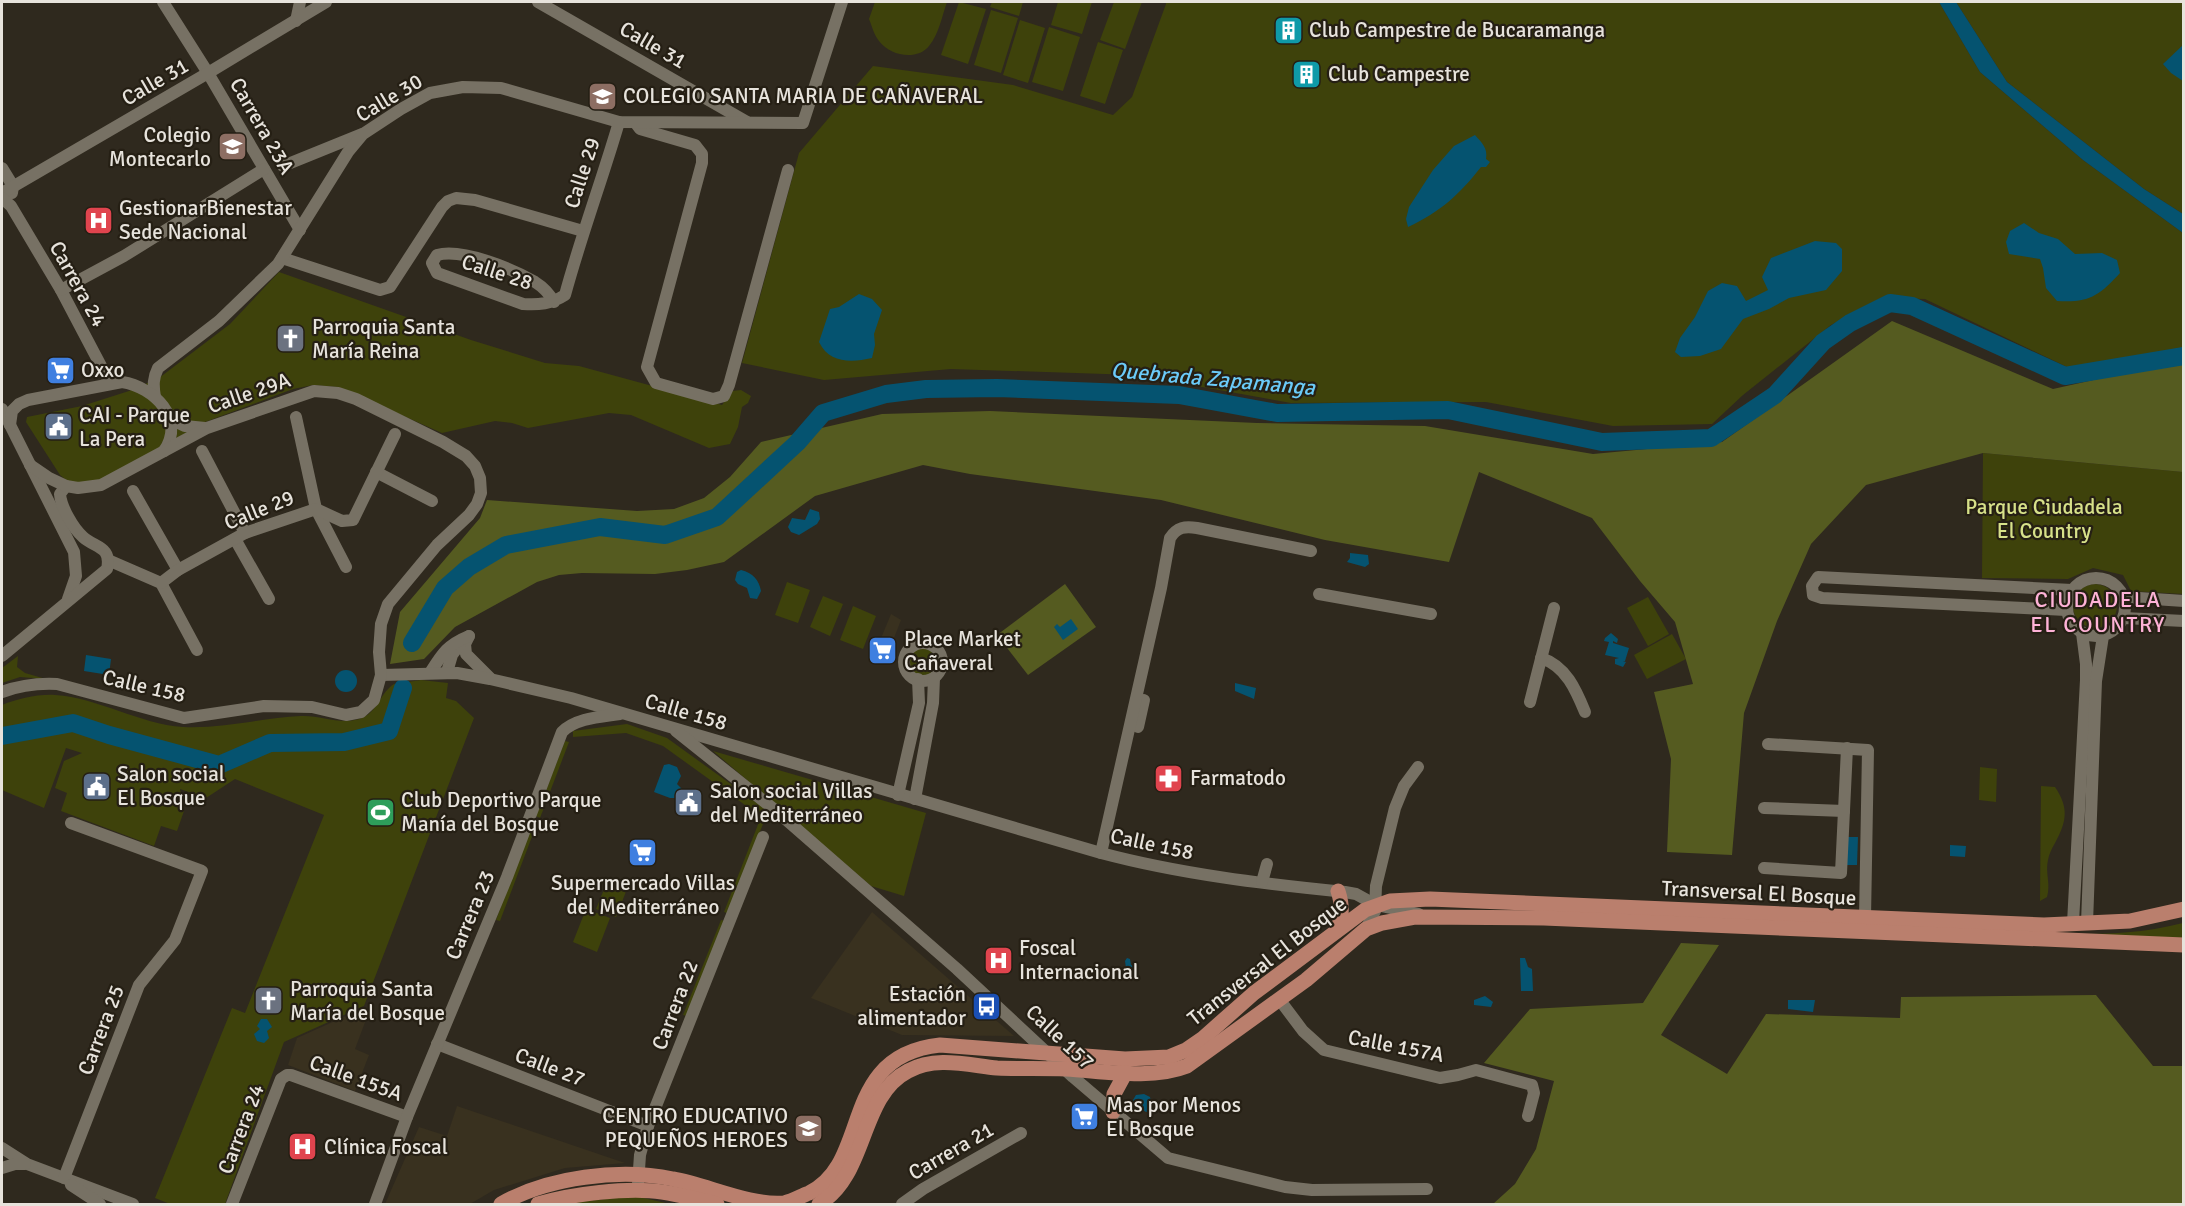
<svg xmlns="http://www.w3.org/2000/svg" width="2185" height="1206" font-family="Signika,sans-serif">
  <rect width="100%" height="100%" fill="#2f291e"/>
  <g fill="#39311f">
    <polygon points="891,614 901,620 884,664 872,660"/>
    <polygon points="872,912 1014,1036 902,1035 811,998"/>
    <polygon points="355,1012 367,1017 355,1049 369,1055 355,1091 288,1065 297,1038"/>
    <polygon points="457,1106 625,1163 565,1168 494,1190 470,1204 385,1204 419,1127 447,1136"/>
  </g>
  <g fill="#3e420b">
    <path d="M875,2H947C942,16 939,34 929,46C917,61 890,56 879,41C874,35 872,26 869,19Z"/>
    <polygon points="959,2 986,9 968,64 941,55"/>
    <polygon points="992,2 1023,2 1019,16 990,7"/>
    <polygon points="1058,2 1092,2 1082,34 1051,25"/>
    <polygon points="1114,2 1142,2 1125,49 1100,40"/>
    <polygon points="1166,2 1939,2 1980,72 2083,160 2183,233 2183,352 2069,368 1925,299 1882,298 1831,325 1743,395 1712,424 1613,426 1486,402 1291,403 1135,375 951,369 824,380 742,363 799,153 873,66 1013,85 1113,115 1132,97 1166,4"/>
    <polygon points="1956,2 2183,2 2183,214 2144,189 2007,82"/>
    <polygon points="991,10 1018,18 1001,73 974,65"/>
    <polygon points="1020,20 1045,28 1028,83 1003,75"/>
    <polygon points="1049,27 1080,37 1063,91 1032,82"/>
    <polygon points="1098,42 1123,50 1105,104 1080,96"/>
    <polygon points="279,272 471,340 545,363 579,366 722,405 732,391 741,390 751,396 748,403 742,407 738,427 730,444 709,448 631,415 609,413 528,428 512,423 495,421 442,433 338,387 313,385 293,389 205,422 99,482 70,483 60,475 26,422 27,417 82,406 129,391 159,378 230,324"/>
    <polygon points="1983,453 2183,472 2183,594 2131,591 2123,575 2093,568 2068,579 1982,578"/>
    <polygon points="787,582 810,590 798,623 775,615"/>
    <circle cx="2095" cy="606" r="22"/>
    <polygon points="823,596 843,604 830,636 810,627"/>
    <polygon points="1648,597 1669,634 1648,646 1627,608"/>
    <polygon points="853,606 876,616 863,649 840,640"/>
    <polygon points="1672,634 1686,659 1647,679 1634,655"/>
    <circle cx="922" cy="662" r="17"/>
    <polygon points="18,656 17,667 25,673 46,679 20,677 2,683 2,668"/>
    <path d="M421,680L448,683L446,698L456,701L474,718L364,1006L284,1042L225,1204H170L155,1198L232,1008L245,1013L324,815L235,779L206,798L180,789L184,811L177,831L161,826L154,846L61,811L67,793L55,788L64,761L82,753L66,748L44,808L2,790V705C18,699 37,694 55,695C99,698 139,724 183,727C222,729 262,718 301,716C322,715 344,727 364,717C378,710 381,692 394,684Z"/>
    <polygon points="627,724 667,738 768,811 763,818 663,746 626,733 573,737 573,731"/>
    <polygon points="565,741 569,742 540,818 536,816"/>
    <polygon points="713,751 926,813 904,896 871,886"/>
    <polygon points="1980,767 1997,769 1996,802 1979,800"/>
    <path d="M2041,786L2055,787C2069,808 2067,821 2055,843C2052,848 2049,854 2048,860C2045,873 2051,884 2047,897L2040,901Z"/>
    <polygon points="759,822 763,824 727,913 724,912"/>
    <polygon points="532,825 536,826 500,921 496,920"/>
    <polygon points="607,882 627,889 616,917 596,909"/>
    <polygon points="586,909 610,918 597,952 573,942"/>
    <polygon points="721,920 725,921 687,1016 683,1015"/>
    <path d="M2183,923V938L2071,934C2111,934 2144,933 2183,923Z"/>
    <polygon points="635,1196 670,1204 572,1204 578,1202"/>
  </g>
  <g fill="#555b20">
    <polygon points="1892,321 2053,389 2183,360 2183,472 1983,453 1866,485 1811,544 1777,621 1744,713 1732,855 1667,852 1671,759 1654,692 1693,684 1675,622 1640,581 1592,518 1479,472 1449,562 1325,540 1161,500 970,474 923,465 815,496 724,562 687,570 655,574 582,573 559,575 537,582 455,627 424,659 390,664 400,612 480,518 487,500 637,511 674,509 704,498 730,477 761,442 882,414 990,411 1257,423 1425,426 1593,454 1722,442"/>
    <polygon points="1065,584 1096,627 1028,675 997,635"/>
    <polygon points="1681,943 1719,945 1661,1035 1727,1074 1766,1014 1900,1018 1901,997 2096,995 2153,1066 2183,1066 2183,1204 1493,1204 1515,1184 1536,1149 1554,1081 1484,1063 1530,1009 1643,1003"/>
  </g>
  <g fill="#055370">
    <polygon points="1939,2 1956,2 2007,82 2144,189 2183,214 2183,233 2083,160 1980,72"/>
    <polygon points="2183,45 2183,81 2171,73 2163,64"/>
    <path d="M1475,135C1482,143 1488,148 1486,159L1490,162L1486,167H1481C1459,195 1440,212 1408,227L1406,219L1409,207L1433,170L1454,146Z"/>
    <path d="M2024,223L2039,233L2058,239L2075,254L2102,253L2117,260L2120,273C2099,296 2089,303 2057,301L2046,288L2043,268L2040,259L2009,254L2006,242L2010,231Z"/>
    <polygon points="1815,241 1836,243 1842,249 1842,271 1826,290 1789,298 1769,309 1743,319 1721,349 1700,356 1681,357 1675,352 1680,338 1695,317 1708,291 1722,283 1737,286 1746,301 1768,290 1762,277 1771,258"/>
    <path d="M859,294L872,299L882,310L874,334L875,345L872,358C851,363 829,363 819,342L830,309L839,307Z"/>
    <polygon points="810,509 819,512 820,519 817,524 799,535 791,532 788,527 792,518 805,520"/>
    <polygon points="1350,553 1368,555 1369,564 1365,567 1347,562 1350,558"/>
    <path d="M741,570C753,573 759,580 761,591L757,599L750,598L747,588L738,584L735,580L737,572Z"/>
    <polygon points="1071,619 1078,629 1063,640 1054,627 1057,624 1060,627"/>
    <polygon points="1611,633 1618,639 1617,643 1613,641 1613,643 1629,648 1625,661 1623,661 1626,662 1623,667 1615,664 1615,659 1619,658 1605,655 1609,642 1604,641 1605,638"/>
    <polygon points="86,655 111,659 109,675 84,671"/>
    <circle cx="346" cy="681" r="11"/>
    <polygon points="1235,683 1256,688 1254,699 1235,691"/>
    <polygon points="669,764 677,767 681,776 677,784 682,789 679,798 670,798 654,792 664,765"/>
    <polygon points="1846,837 1858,837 1857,865 1846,865"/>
    <polygon points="1950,845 1966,846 1965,857 1950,856"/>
    <polygon points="1127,958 1130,959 1131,965 1137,968 1135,973 1129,971 1124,976 1120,971 1126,968 1125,961"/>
    <polygon points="1520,958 1525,958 1528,967 1532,969 1533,991 1521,991"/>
    <polygon points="1485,996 1493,1002 1491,1007 1474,1005 1474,1000"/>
    <polygon points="1788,1000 1815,1000 1813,1012 1788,1009"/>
    <polygon points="261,1019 267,1019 272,1027 267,1031 269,1038 264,1043 257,1041 254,1034 260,1029 257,1026"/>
    <polygon points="1136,1095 1144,1094 1150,1097 1153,1110 1146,1112 1134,1104 1133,1100"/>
  </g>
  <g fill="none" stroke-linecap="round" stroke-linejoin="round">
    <g stroke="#055370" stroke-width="18">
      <polyline points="412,643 445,588 469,567 506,545 600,527 665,535 717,517 797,443 823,413 886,394 926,389 997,388 1179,395 1277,413 1448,410 1602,442 1711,438 1775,395 1823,342 1850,323 1890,303 1912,306 2065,376 2184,356"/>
      <polyline points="2,736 73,723 109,735 219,765 270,743 344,742 389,731 403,688"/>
    </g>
    <g stroke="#777164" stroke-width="12">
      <polyline points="163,2 208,73 300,230"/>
      <polyline points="538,2 747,122"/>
      <polyline points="296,21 300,2"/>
      <polyline points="637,125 640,129 695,145 702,154 702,163 647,367 656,383 713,399 724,396 729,385 788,170"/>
      <polyline points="283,166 362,134"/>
      <polyline points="2,168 13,186 12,193"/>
      <polyline points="2,193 208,73 326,2"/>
      <polyline points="2,198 11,206 61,290 110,383"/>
      <polyline points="282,258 380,290 390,287 442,207 448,201 456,198 475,200 583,231"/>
      <polyline points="61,290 124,256 264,169"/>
      <path d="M554,302C549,293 543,287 535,282C513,269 462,248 437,255L432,263L437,273L523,304C539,305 551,304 565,295C581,236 602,180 619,122"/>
      <path d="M155,397C153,385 153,378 158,368L219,321L278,264L348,152L363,134L401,109L430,93L463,87L501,88L619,122L803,123L842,2"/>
      <polyline points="2,409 74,552 76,576 68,599"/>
      <polyline points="296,417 316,509 346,567"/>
      <polyline points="170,419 185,426 205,428"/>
      <path d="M10,425L12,411L19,404L28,400L122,382C154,387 186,419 164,451"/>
      <polyline points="202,451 245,533"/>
      <polyline points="376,472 432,501"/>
      <polyline points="133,491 178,570"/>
      <polyline points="235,539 269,599"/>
      <polyline points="108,560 161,583 197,650"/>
      <circle cx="2096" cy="607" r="29"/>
      <polyline points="161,583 178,570 245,533 316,509 342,521 353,520 395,434"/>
      <polyline points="1319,594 1431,614"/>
      <polyline points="2124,597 2184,601"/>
      <polyline points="2066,610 1822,598 1813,595 1812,586 1818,577 2072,590"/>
      <polyline points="2124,618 2184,621"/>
      <polyline points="469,636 465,644 466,654 490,678"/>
      <circle cx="923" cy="662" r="19"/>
      <path d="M2,656L107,569C112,546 95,548 83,537C73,528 61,507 60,494L66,486"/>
      <path d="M1541,658C1566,666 1576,690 1585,712"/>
      <polyline points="447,672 452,655 461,643"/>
      <path d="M430,673C442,654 447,645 469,636"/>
      <path d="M381,675L457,673L490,679L571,698L1101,853C1180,874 1264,884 1345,892L1356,894L1376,905L1419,914"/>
      <path d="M2,692C21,685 37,683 57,684L184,718L264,706L312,707L346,715L361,712L374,700L381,675L379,652L381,624L388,604L437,545L469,515L477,504L481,493L480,478L475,466L466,456L443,442L356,399L338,393L314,391L207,428L101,485L78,488L66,486L49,478L30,465"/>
      <polyline points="1530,702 1554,608"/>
      <polyline points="1138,727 1144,700"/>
      <polyline points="676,731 775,810 957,969 1073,1077 1168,1158 1285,1187 1312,1190 1427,1189"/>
      <polyline points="1768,744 1868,750 1865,918"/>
      <polyline points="898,795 919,703 918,679"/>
      <polyline points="915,799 933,703 934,678"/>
      <polyline points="1764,808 1844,811"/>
      <path d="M1101,853L1161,588L1170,538C1177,527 1185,526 1197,528L1311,551"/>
      <polyline points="1764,868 1841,873 1847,748"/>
      <polyline points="1262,882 1267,864"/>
      <polyline points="2073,923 2086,680 2086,664 2082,633"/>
      <polyline points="2087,923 2096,681 2103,636"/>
      <polyline points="1366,929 1375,911 1376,886 1395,808 1404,786 1418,767"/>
      <polyline points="1279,999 1303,1031 1324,1050 1440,1078 1458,1075 1476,1070 1532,1085 1534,1093 1528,1116"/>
      <polyline points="437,1044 648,1126"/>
      <polyline points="2,1148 27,1164 133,1204"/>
      <polyline points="2,1168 15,1164 25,1164"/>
      <polyline points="64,1178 139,985 175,940 202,871 71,823"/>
      <polyline points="638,1184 640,1155 648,1126 763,837"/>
      <polyline points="71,1185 100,1204"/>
      <polyline points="232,1204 281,1079 287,1075 291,1075 407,1117"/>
      <path d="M375,1204L407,1117L507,877L562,732C576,718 600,717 620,714"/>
      <polyline points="902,1204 923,1189 1021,1133"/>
    </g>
    <g stroke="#ba7f6d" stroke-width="15">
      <path d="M1336,931C1343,918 1343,906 1338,891"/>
      <polyline points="1113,1112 1114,1094 1126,1072"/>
      <path d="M501,1204C548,1177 620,1168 673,1179C707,1185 750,1206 784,1203C793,1201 801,1196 809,1193C873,1162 837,1056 940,1045L1125,1059L1169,1057L1186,1050L1202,1039L1254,993L1365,910L1390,901L1430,899L2044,925L2130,921L2184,909"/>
      <path d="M538,1204C571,1194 628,1187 662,1192C681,1195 699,1200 717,1204"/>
      <path d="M819,1204C868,1175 859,1096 908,1071C936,1056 967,1065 997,1068C1020,1069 1043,1068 1066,1069C1103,1071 1152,1080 1187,1066L1306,980L1366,929L1382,923L1415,917L1544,918L2184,945"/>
    </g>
  </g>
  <defs>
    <symbol id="building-square" viewBox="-11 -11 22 22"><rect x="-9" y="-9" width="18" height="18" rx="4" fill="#0f9aa8" stroke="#251f14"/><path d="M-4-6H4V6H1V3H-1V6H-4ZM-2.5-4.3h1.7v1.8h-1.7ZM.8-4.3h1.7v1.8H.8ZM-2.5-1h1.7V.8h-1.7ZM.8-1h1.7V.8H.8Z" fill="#fff"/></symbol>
    <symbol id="school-square" viewBox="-11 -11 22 22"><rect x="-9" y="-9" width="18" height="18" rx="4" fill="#8d6e63" stroke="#251f14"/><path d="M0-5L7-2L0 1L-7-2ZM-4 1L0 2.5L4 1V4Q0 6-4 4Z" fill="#fff"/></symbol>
    <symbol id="hospital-square" viewBox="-11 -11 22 22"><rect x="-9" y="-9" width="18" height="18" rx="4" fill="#e0444e" stroke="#251f14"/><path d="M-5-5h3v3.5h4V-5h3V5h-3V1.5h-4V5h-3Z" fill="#fff"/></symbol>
    <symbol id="church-square" viewBox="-11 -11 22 22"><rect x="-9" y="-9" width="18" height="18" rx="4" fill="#6b7280" stroke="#251f14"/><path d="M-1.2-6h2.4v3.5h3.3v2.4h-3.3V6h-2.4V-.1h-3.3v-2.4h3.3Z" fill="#fff"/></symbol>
    <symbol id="supermarket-square" viewBox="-11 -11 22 22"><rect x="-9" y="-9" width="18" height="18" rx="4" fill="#3f7fe0" stroke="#251f14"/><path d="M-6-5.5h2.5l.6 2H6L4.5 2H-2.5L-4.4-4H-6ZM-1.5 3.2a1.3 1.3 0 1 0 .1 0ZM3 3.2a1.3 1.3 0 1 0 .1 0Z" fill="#fff"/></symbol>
    <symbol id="civic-square" viewBox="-11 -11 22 22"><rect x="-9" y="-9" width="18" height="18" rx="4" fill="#5c6f8a" stroke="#251f14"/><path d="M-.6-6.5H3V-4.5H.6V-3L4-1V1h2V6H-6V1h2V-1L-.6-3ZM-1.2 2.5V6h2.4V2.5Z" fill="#fff"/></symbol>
    <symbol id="pharmacy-square" viewBox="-11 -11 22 22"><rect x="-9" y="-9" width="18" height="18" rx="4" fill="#e0444e" stroke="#251f14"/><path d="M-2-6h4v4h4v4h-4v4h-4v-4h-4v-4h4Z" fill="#fff"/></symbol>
    <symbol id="stadium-square" viewBox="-11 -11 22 22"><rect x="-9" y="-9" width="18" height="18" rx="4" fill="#2e9e5b" stroke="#251f14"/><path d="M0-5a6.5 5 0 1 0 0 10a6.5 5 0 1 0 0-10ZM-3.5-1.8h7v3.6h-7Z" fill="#fff"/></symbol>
    <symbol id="bus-square" viewBox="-11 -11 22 22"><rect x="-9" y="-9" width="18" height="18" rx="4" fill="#1a4fb4" stroke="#251f14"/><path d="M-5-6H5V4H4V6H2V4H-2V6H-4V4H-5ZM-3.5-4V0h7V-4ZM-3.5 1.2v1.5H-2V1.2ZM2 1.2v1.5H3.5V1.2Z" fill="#fff"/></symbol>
  </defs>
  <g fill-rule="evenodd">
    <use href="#building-square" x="1272" y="14" width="33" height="33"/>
    <use href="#building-square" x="1290" y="58" width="33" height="33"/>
    <use href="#school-square" x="586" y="80" width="33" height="33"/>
    <use href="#school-square" x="216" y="130" width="33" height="33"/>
    <use href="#hospital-square" x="82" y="204" width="33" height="33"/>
    <use href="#church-square" x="274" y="322" width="33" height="33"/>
    <use href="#supermarket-square" x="44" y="354" width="33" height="33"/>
    <use href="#civic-square" x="42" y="410" width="33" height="33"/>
    <use href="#supermarket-square" x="866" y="634" width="33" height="33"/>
    <use href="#pharmacy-square" x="1152" y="762" width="33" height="33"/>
    <use href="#civic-square" x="80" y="770" width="33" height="33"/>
    <use href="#civic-square" x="672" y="786" width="33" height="33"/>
    <use href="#stadium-square" x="364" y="796" width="33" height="33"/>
    <use href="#supermarket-square" x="626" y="836" width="33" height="33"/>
    <use href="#hospital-square" x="982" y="944" width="33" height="33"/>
    <use href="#church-square" x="252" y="984" width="33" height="33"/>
    <use href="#bus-square" x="970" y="990" width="33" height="33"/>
    <use href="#supermarket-square" x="1068" y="1100" width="33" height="33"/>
    <use href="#school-square" x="792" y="1112" width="33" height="33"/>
    <use href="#hospital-square" x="286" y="1130" width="33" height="33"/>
  </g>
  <g text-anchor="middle" stroke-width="4.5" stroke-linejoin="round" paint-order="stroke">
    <g font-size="21" fill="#e7e3dc" stroke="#251f14" text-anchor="start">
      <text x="1309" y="37">Club Campestre de Bucaramanga</text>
      <text x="1328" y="81">Club Campestre</text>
      <text x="623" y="103">COLEGIO SANTA MARIA DE CAÑAVERAL</text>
      <text x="211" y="142" text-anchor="end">Colegio<tspan x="211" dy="24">Montecarlo</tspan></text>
      <text x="119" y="215">GestionarBienestar<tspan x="119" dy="24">Sede Nacional</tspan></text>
      <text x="312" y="334">Parroquia Santa<tspan x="312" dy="24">María Reina</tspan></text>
      <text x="81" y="377">Oxxo</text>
      <text x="79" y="422">CAI - Parque<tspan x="79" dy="24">La Pera</tspan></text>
      <text x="904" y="646">Place Market<tspan x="904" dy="24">Cañaveral</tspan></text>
      <text x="117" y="781">Salon social<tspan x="117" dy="24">El Bosque</tspan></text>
      <text x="1190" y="785">Farmatodo</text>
      <text x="710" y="798">Salon social Villas<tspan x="710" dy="24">del Mediterráneo</tspan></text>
      <text x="401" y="807">Club Deportivo Parque<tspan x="401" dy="24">Manía del Bosque</tspan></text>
      <text x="643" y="890" text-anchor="middle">Supermercado Villas<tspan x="643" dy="24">del Mediterráneo</tspan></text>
      <text x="1019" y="955">Foscal<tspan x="1019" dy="24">Internacional</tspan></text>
      <text x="290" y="996">Parroquia Santa<tspan x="290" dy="24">María del Bosque</tspan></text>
      <text x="966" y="1001" text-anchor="end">Estación<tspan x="966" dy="24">alimentador</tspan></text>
      <text x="1106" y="1112">Mas por Menos<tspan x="1106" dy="24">El Bosque</tspan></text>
      <text x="788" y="1123" text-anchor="end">CENTRO EDUCATIVO<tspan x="788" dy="24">PEQUEÑOS HEROES</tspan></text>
      <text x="324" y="1154">Clínica Foscal</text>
    </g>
    <g font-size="21" fill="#e7e3dc" stroke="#251f14">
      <text transform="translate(653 45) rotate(30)" y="7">Calle 31</text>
      <text transform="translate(155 82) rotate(-30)" y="7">Calle 31</text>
      <text transform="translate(389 98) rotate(-31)" y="7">Calle 30</text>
      <text transform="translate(262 126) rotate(60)" y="7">Carrera 23A</text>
      <text transform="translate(582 173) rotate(-72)" y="7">Calle 29</text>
      <text transform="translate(497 272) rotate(18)" y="7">Calle 28</text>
      <text transform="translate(78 284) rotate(61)" y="7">Carrera 24</text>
      <text transform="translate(249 393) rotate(-19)" y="7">Calle 29A</text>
      <text transform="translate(259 510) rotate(-22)" y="7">Calle 29</text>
      <text transform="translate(144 686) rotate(13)" y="7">Calle 158</text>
      <text transform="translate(686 712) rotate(16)" y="7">Calle 158</text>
      <text transform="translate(1152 844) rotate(12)" y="7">Calle 158</text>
      <text transform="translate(1759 893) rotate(3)" y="7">Transversal El Bosque</text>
      <text transform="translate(470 915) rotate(-67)" y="7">Carrera 23</text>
      <text transform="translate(1267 961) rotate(-38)" y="7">Transversal El Bosque</text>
      <text transform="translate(675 1005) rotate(-69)" y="7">Carrera 22</text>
      <text transform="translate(101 1030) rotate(-69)" y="7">Carrera 25</text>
      <text transform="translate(1060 1037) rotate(43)" y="7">Calle 157</text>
      <text transform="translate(1396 1046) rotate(11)" y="7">Calle 157A</text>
      <text transform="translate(550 1067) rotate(21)" y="7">Calle 27</text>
      <text transform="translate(356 1078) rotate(20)" y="7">Calle 155A</text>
      <text transform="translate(241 1129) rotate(-69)" y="7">Carrera 24</text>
      <text transform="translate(951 1151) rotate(-30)" y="7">Carrera 21</text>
    </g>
    <g font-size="21" fill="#d7e189" stroke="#251f14">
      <text x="2044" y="514">Parque Ciudadela<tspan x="2044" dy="24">El Country</tspan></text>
    </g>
    <g font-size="22" font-style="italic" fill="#6bcbf9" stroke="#251f14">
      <text transform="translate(1213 378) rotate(5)" y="8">Quebrada Zapamanga</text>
    </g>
    <g font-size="22" letter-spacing="1.5" fill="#feb2d7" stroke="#251f14">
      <text x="2098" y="607">CIUDADELA<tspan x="2098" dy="25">EL COUNTRY</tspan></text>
    </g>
  </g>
  <rect width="2185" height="1206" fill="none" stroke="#e7e3dc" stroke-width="6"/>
</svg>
